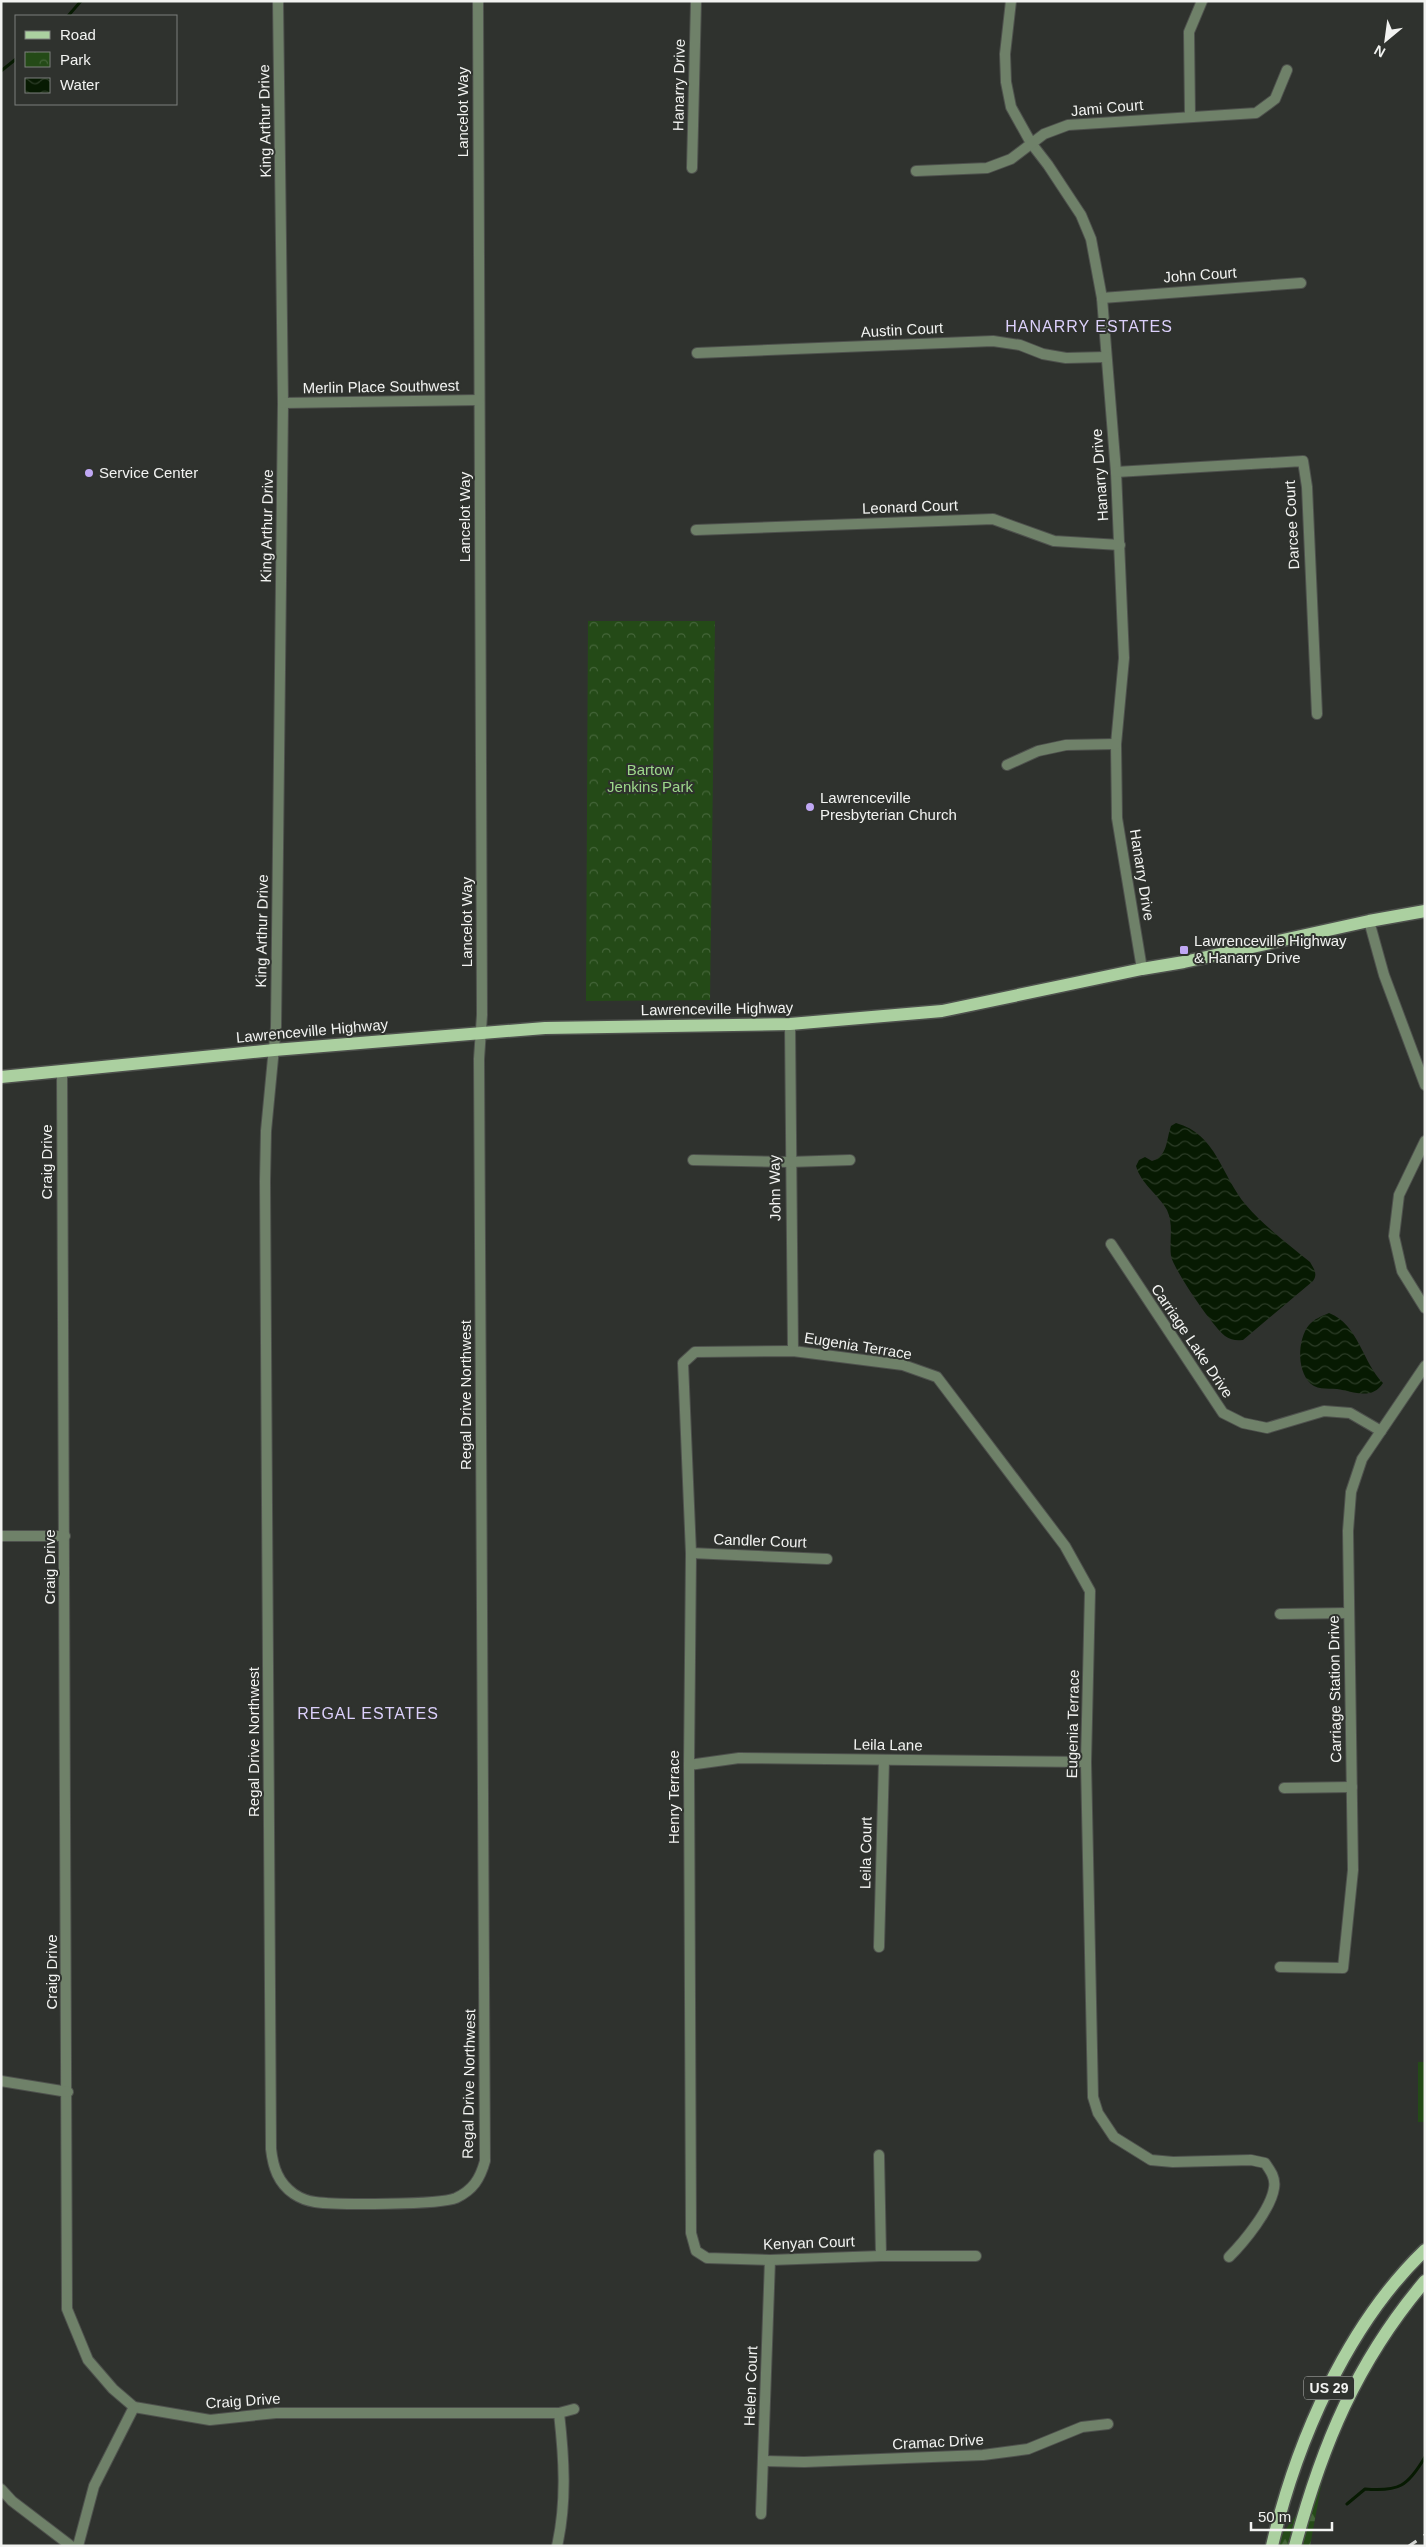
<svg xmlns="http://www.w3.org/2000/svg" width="1426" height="2547" font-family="Arial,sans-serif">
  <defs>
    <pattern id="forest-firs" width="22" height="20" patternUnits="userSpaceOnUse" patternTransform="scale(1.25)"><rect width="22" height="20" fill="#244a17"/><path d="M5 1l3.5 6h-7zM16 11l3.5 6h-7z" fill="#446539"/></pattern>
    <pattern id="park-crowns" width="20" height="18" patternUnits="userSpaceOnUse" patternTransform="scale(1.25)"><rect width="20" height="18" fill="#244a17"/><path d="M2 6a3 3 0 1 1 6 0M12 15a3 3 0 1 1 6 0" fill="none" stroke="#446539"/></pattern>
    <pattern id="water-waves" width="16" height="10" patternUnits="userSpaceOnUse" patternTransform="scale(1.25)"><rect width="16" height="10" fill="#071a02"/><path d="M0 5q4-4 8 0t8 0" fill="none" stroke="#2c3c27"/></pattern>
  </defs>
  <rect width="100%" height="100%" fill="#2f322e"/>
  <polygon fill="url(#forest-firs)" points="1322,2481 1310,2546 1273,2546"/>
  <polygon fill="url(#park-crowns)" points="588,621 715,621 710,1000 586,1001"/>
  <rect fill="#244a17" x="1418" y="2062" width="7" height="60"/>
  <g fill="url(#water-waves)">
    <path d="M1176,1123C1217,1134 1221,1176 1246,1205C1264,1226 1289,1245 1310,1262C1314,1269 1318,1274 1313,1281L1243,1340C1236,1341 1231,1340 1225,1336C1213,1327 1174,1270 1171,1256C1169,1241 1174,1225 1167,1210C1158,1194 1141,1184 1136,1166L1139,1160L1145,1157L1152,1161C1168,1156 1166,1140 1171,1126Z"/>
    <path d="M1329,1313C1359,1325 1362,1362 1383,1383C1372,1401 1352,1391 1337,1389C1329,1388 1321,1390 1314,1386C1296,1375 1297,1339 1309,1325C1314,1319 1322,1316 1329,1313Z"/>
  </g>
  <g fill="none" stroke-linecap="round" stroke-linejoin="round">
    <g stroke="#071a02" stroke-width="3">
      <polyline points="68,16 81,1"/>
      <polyline points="1,71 16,59"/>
      <path d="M1347,2504L1365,2489C1399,2492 1408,2486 1425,2457"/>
    </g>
    <defs>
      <g id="street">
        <path d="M278,1L283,403L276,1027L266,1131L265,1181L271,2149C273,2167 278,2183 294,2194C300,2198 308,2201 315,2202C336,2205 440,2205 456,2198C473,2190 480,2179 485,2161L479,1059L482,1015L478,1"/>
        <polyline points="1011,1 1005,54 1006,82 1011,107 1031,143 1048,165 1081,215 1091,239 1102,298 1116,472 1124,658 1116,744 1117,818 1142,969"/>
        <polyline points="1190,117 1189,32 1202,1"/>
        <polyline points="692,168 696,1"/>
        <polyline points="916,171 987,168 1011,159 1044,134 1068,125 1256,113 1275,99 1287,70"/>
        <polyline points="1102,298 1301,283"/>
        <polyline points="697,353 993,341 1020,345 1043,354 1066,358 1106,357"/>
        <polyline points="283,403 479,400"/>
        <polyline points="1116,472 1303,461 1307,487 1317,714"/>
        <polyline points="696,530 993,519 1054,541 1120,545"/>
        <polyline points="1007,765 1038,751 1066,745 1116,744"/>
        <polyline points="1369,921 1384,975 1425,1085"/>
        <polyline points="790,1024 793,1351"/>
        <polyline points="62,1072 67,2309 88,2360 113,2389 134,2407 210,2420 276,2413 559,2413 574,2409"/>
        <polyline points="1425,1141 1399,1195 1394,1236 1402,1271 1425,1308"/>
        <polyline points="693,1160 789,1162 850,1160"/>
        <polyline points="1111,1244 1223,1413 1243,1423 1267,1428 1324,1411 1350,1413 1381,1431"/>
        <polyline points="1,1536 65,1536"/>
        <polyline points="691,1553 827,1559"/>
        <polyline points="1280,1614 1349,1613"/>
        <polyline points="689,1765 739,1758 1086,1762"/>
        <polyline points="1284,1788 1352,1787"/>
        <polyline points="879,1947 884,1760"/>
        <polyline points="1280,1967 1343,1968 1353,1870 1348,1531 1351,1492 1362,1459 1425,1366"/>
        <polyline points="1,2081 68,2092"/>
        <polyline points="879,2155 881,2256"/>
        <path d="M976,2256H881L770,2260L707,2258L696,2251L691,2233L689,1765L691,1553L683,1363L695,1352L793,1351L903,1365L937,1377L1065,1546L1090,1591L1086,1762L1093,2097L1098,2113L1114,2137L1151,2160L1173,2162L1251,2160L1265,2163C1270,2170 1276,2178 1274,2188C1271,2209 1244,2242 1229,2257"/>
        <polyline points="764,2461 804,2462 983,2455 1028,2449 1082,2427 1108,2424"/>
        <polyline points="1,2489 12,2501 71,2546"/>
        <polyline points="761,2514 770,2260"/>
        <polyline points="78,2546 94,2486 134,2407"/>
        <path d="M557,2546C567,2502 564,2457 559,2413"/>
      </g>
      <g id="primary">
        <polyline points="1,1077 274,1050 545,1028 790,1024 942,1011 1142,969 1184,962 1369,921 1425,911"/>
        <path d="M1272,2546C1296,2442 1347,2325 1425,2250"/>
        <path d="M1295,2546C1322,2445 1357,2361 1425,2281"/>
      </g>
    </defs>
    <use href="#street" stroke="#4e514d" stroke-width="12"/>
    <use href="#primary" stroke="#4e514d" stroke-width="15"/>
    <use href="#street" stroke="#6f8169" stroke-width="10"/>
    <use href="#primary" stroke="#abd0a0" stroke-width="12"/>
    <polyline stroke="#d3d5d2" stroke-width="3" stroke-dasharray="9 9" stroke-linecap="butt" points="1409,2546 1425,2535"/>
  </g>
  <g fill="#c0a8f4" stroke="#2f322e" stroke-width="2">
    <circle cx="89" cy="473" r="5"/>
    <circle cx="810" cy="807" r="5"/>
    <rect x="1179" y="945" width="10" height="10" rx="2.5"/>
  </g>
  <g text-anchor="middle" stroke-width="4" stroke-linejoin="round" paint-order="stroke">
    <rect fill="#2f322e" stroke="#b8b9b6" stroke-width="1" x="1304" y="2376.5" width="50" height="23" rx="4"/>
    <g font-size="14" font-weight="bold" fill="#f2f3f1">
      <text x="1329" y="2393">US 29</text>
    </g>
    <g font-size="15" fill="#f2f3f1" stroke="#2f322e">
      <text transform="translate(679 85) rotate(-89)" y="5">Hanarry Drive</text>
      <text transform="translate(1107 108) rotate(-5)" y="5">Jami Court</text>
      <text transform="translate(463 112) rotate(-90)" y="5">Lancelot Way</text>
      <text transform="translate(265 121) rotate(-91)" y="5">King Arthur Drive</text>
      <text transform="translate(1200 275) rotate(-4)" y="5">John Court</text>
      <text transform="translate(902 330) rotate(-3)" y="5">Austin Court</text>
      <text transform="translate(381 387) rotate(-1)" y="5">Merlin Place Southwest</text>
      <text transform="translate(1100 475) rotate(-94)" y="5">Hanarry Drive</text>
      <text transform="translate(910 507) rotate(-2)" y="5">Leonard Court</text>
      <text transform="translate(465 517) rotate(-90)" y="5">Lancelot Way</text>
      <text transform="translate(1292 525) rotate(-93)" y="5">Darcee Court</text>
      <text transform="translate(267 526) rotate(-89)" y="5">King Arthur Drive</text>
      <text transform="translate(1142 875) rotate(81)" y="5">Hanarry Drive</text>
      <text transform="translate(467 922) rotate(-90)" y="5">Lancelot Way</text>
      <text transform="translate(262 931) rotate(-89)" y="5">King Arthur Drive</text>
      <text transform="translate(717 1009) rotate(-1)" y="5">Lawrenceville Highway</text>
      <text transform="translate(312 1031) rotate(-5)" y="5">Lawrenceville Highway</text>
      <text transform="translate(47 1162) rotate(-90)" y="5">Craig Drive</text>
      <text transform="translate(775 1188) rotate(-91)" y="5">John Way</text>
      <text transform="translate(1192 1341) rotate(56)" y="5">Carriage Lake Drive</text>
      <text transform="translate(858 1346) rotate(9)" y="5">Eugenia Terrace</text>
      <text transform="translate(466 1395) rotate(-90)" y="5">Regal Drive Northwest</text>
      <text transform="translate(760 1541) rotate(2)" y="5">Candler Court</text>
      <text transform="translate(50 1567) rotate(-90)" y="5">Craig Drive</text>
      <text transform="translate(1335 1689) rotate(-91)" y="5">Carriage Station Drive</text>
      <text transform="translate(1073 1724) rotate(-89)" y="5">Eugenia Terrace</text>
      <text transform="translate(254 1742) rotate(-90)" y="5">Regal Drive Northwest</text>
      <text transform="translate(888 1745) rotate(1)" y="5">Leila Lane</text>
      <text transform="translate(674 1797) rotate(-90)" y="5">Henry Terrace</text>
      <text transform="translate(866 1853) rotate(-89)" y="5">Leila Court</text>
      <text transform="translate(52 1972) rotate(-90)" y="5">Craig Drive</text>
      <text transform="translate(469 2084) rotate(-89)" y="5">Regal Drive Northwest</text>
      <text transform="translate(809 2243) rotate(-2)" y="5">Kenyan Court</text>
      <text transform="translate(751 2386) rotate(-88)" y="5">Helen Court</text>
      <text transform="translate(243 2401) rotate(-4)" y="5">Craig Drive</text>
      <text transform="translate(938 2442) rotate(-3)" y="5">Cramac Drive</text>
    </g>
    <g font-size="15" fill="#f2f3f1" stroke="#2f322e" text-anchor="start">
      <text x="99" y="478">Service Center</text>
      <text x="820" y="803">Lawrenceville<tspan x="820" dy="17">Presbyterian Church</tspan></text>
      <text x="1194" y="946">Lawrenceville Highway<tspan x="1194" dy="17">&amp; Hanarry Drive</tspan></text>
    </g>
    <g font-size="15" fill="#9dd88b" stroke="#2f322e">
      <text x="650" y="775">Bartow<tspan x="650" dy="17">Jenkins Park</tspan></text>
    </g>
    <g font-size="16" letter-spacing="1" fill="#dcd0fb" stroke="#2f322e">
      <text x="1089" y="332">HANARRY ESTATES</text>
      <text x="368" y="1719">REGAL ESTATES</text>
    </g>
  </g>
  <rect width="1426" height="2547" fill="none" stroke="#f2f3f1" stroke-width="5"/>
  <rect x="15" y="15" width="162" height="90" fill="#2f322e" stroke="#7d7f7c"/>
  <rect x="25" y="31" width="25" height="8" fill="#abd0a0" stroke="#7d7f7c"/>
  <text x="60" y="40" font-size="15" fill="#f2f3f1">Road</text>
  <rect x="25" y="52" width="25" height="15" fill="url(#park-crowns)" stroke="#7d7f7c"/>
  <text x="60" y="65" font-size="15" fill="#f2f3f1">Park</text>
  <rect x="25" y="78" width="25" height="15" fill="url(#water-waves)" stroke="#7d7f7c"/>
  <text x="60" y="90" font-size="15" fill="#f2f3f1">Water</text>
  <g transform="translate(1386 40) rotate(209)" stroke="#2f322e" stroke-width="4" paint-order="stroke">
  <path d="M0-4L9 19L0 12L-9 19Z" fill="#f2f3f1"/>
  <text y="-8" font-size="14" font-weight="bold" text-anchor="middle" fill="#f2f3f1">N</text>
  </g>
  <path d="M1251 2522v8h81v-8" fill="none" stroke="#f2f3f1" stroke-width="2.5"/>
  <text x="1258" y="2522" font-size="15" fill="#f2f3f1" stroke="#2f322e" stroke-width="4" paint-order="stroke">50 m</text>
</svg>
